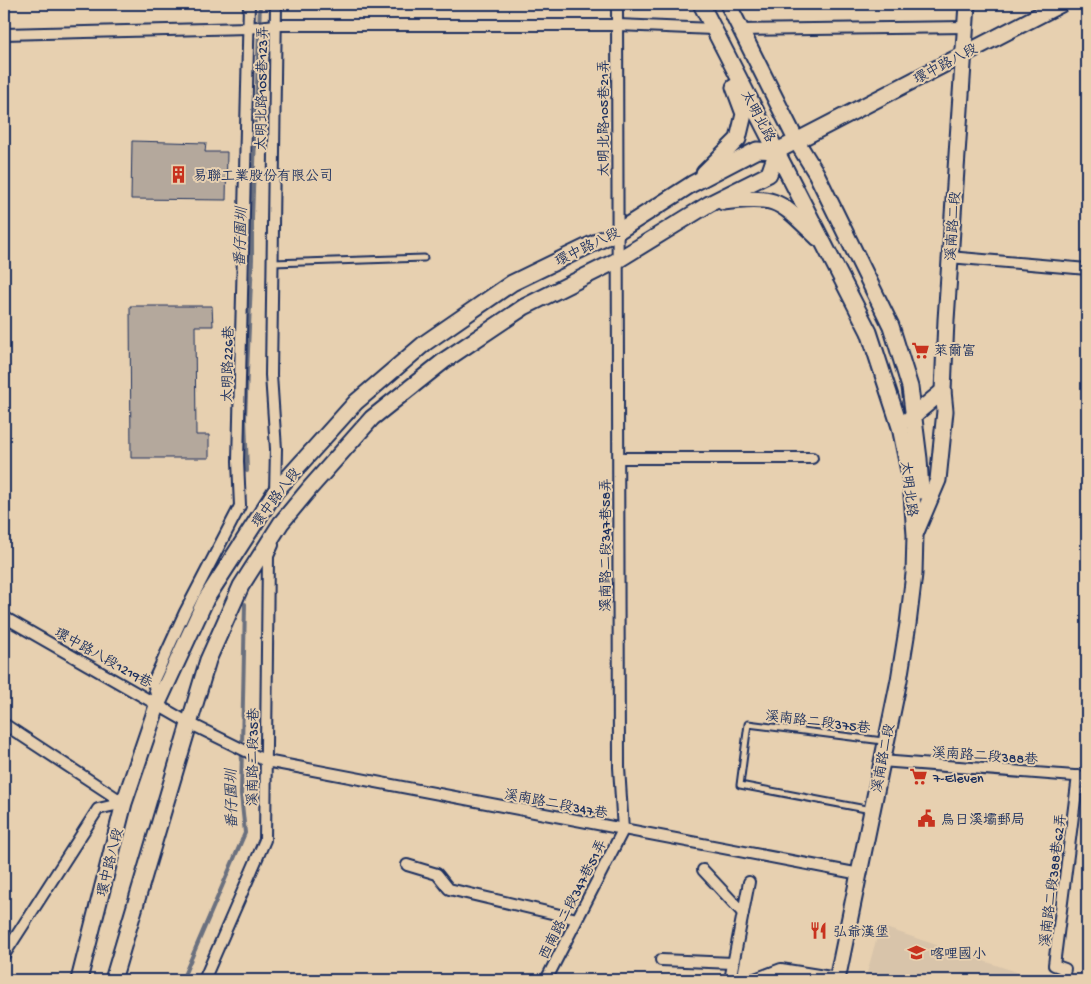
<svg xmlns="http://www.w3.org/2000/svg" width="1091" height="984" font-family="'Gochi Hand','LXGW WenKai TC',sans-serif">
  <rect width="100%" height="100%" fill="#e7d0b0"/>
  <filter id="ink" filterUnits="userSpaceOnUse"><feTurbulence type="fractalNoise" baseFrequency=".02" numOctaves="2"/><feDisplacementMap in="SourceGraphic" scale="10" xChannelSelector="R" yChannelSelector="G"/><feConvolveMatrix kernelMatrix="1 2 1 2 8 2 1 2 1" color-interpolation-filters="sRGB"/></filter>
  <g filter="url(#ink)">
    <polygon fill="#d8c4aa" points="880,926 1040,980 865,980"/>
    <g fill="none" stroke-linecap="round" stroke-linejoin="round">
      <g stroke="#6b6f7e" stroke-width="4">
        <polyline points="247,471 245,418 252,259 252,218 260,4"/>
        <polyline points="182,980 245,833 241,794 245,604"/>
      </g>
    </g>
    <g fill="#b4a89c" stroke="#1b2f5e">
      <polygon points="132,141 206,143 205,152 227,152 226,200 131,199"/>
      <polygon points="130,306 212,306 213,326 195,326 196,435 209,435 209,458 131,458"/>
    </g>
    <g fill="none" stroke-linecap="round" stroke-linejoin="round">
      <defs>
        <g id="lane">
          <polyline points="273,263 424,258"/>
          <polyline points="871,810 740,785 748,724 883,741"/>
        </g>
        <g id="street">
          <polyline points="741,30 966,27"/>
          <polyline points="4,34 248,28 276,25 618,25 713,29"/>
          <polyline points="949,257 1087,269"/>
          <polyline points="619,458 812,458"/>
          <polyline points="275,492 276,449 271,375 276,4"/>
          <polyline points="4,617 189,723 266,761 860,874"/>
          <polyline points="158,703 153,682 185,612 240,506 238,461 249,4"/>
          <polyline points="4,724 124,803"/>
          <polyline points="881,761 1087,777"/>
          <polyline points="407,865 437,874 449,889 577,919"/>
          <polyline points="703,870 743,913"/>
          <polyline points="4,955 98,809 124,803"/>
          <polyline points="661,960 733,963"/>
          <polyline points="204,980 265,840 268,556 273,545"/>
          <polyline points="546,980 623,830 619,767 617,4"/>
          <polyline points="730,980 749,882"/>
          <polyline points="752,980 781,969 837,978"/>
          <polyline points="1062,980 1065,969 1054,965 1078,776"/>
        </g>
        <g id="secondary">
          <polyline points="701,4 869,332 900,427 911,481 915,535 914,574 908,624 899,680 837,980"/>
          <polyline points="728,4 797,142 816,173 891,326 910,387 919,459 921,491"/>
          <polyline points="704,173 738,139 744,114 734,87"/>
          <path d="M723,202C778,194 780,202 818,238"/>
          <polyline points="908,420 943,391"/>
          <polyline points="916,532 938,480 945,411 943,391 946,320 967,4"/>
          <polyline points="79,980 124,803 158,703 206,599 275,492 356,402 425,343 512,283 617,232 692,184 757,150 777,151 1061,4"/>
          <polyline points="113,980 208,660 241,586 281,523 310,488 372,418 445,360 524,307 618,260 709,204 769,174 777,151"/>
        </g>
      </defs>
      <use href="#lane" stroke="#1b2f5e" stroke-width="9"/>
      <use href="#street" stroke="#1b2f5e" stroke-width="14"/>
      <use href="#secondary" stroke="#1b2f5e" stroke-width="19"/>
      <use href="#lane" stroke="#e7d0b0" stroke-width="5"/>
      <use href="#street" stroke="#e7d0b0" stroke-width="10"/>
      <use href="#secondary" stroke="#e7d0b0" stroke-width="15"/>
    </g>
  </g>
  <defs>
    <symbol id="building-bare" viewBox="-9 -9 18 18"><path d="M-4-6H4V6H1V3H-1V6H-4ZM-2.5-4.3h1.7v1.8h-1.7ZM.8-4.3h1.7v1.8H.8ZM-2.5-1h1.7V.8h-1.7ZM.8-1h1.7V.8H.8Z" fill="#c8321e" stroke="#e7d0b0" stroke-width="2.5" paint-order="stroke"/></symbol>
    <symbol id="supermarket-bare" viewBox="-9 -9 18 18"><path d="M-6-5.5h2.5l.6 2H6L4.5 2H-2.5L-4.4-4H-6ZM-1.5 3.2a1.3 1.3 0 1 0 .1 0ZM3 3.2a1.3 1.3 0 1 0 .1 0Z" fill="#c8321e" stroke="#e7d0b0" stroke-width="2.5" paint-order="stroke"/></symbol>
    <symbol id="civic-bare" viewBox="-9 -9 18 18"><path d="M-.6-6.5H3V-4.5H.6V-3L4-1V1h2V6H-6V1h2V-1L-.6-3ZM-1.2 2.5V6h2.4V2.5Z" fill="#c8321e" stroke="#e7d0b0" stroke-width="2.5" paint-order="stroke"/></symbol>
    <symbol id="restaurant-bare" viewBox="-9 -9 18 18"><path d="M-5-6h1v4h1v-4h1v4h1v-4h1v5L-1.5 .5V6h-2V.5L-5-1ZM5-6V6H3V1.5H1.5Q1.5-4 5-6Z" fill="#c8321e" stroke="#e7d0b0" stroke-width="2.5" paint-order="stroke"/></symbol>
    <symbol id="school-bare" viewBox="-9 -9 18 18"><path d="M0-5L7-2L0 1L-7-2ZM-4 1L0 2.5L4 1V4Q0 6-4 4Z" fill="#c8321e" stroke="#e7d0b0" stroke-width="2.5" paint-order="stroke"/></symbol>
  </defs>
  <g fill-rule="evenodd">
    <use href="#building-bare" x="166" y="162" width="25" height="25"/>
    <use href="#supermarket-bare" x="908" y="338" width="25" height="25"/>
    <use href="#supermarket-bare" x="906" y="764" width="25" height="25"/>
    <use href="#civic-bare" x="914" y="806" width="25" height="25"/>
    <use href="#restaurant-bare" x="806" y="918" width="25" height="25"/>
    <use href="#school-bare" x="904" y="940" width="25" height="25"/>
  </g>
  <g text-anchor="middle" stroke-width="4" stroke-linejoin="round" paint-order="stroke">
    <g font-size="14" fill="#1b2f5e" stroke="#e7d0b0">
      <text transform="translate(945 63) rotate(-28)" y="5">環中路八段</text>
      <text transform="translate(261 88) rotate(-89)" y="5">太明北路105巷123弄</text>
      <text transform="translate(759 116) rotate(62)" y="5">太明北路</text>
      <text transform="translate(603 118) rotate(-90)" y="5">太明北路105巷21弄</text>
      <text transform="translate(952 226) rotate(-86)" y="5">溪南路二段</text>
      <text transform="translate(587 246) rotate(-26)" y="5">環中路八段</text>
      <text transform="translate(227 364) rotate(-89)" y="5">太明路226巷</text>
      <text transform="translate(910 489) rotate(83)" y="5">太明北路</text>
      <text transform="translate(275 497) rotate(-53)" y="5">環中路八段</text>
      <text transform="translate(605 545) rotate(-90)" y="5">溪南路二段347巷58弄</text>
      <text transform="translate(104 657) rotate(29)" y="5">環中路八段1219巷</text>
      <text transform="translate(818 721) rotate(7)" y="5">溪南路二段375巷</text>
      <text transform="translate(985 755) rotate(4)" y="5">溪南路二段388巷</text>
      <text transform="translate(252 757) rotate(-89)" y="5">溪南路二段35巷</text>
      <text transform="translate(882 758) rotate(-79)" y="5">溪南路二段</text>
      <text transform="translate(556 803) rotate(11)" y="5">溪南路二段347巷</text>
      <text transform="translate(109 862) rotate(-76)" y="5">環中路八段</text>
      <text transform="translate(1052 880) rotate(-83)" y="5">溪南路二段388巷62弄</text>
      <text transform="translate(572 899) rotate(-63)" y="5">西南路二段347巷51弄</text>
    </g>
    <g font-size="14" fill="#1b2f5e" stroke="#e7d0b0" text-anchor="start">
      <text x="193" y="180">易聯工業股份有限公司</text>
      <text x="934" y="355">萊爾富</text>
      <text x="933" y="782">7-Eleven</text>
      <text x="941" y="824">烏日溪壩郵局</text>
      <text x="833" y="936">弘爺漢堡</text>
      <text x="930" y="958">喀哩國小</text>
    </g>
    <g font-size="15" font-style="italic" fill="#2f3f66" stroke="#e7d0b0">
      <text transform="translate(240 237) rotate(-88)" y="5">番仔園圳</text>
      <text transform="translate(231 799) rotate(-91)" y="5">番仔園圳</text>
    </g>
  </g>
  <rect width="1091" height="984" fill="none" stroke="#e7d0b0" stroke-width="20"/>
  <rect x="10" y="10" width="1071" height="964" fill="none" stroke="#1b2f5e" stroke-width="2" filter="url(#ink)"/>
</svg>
